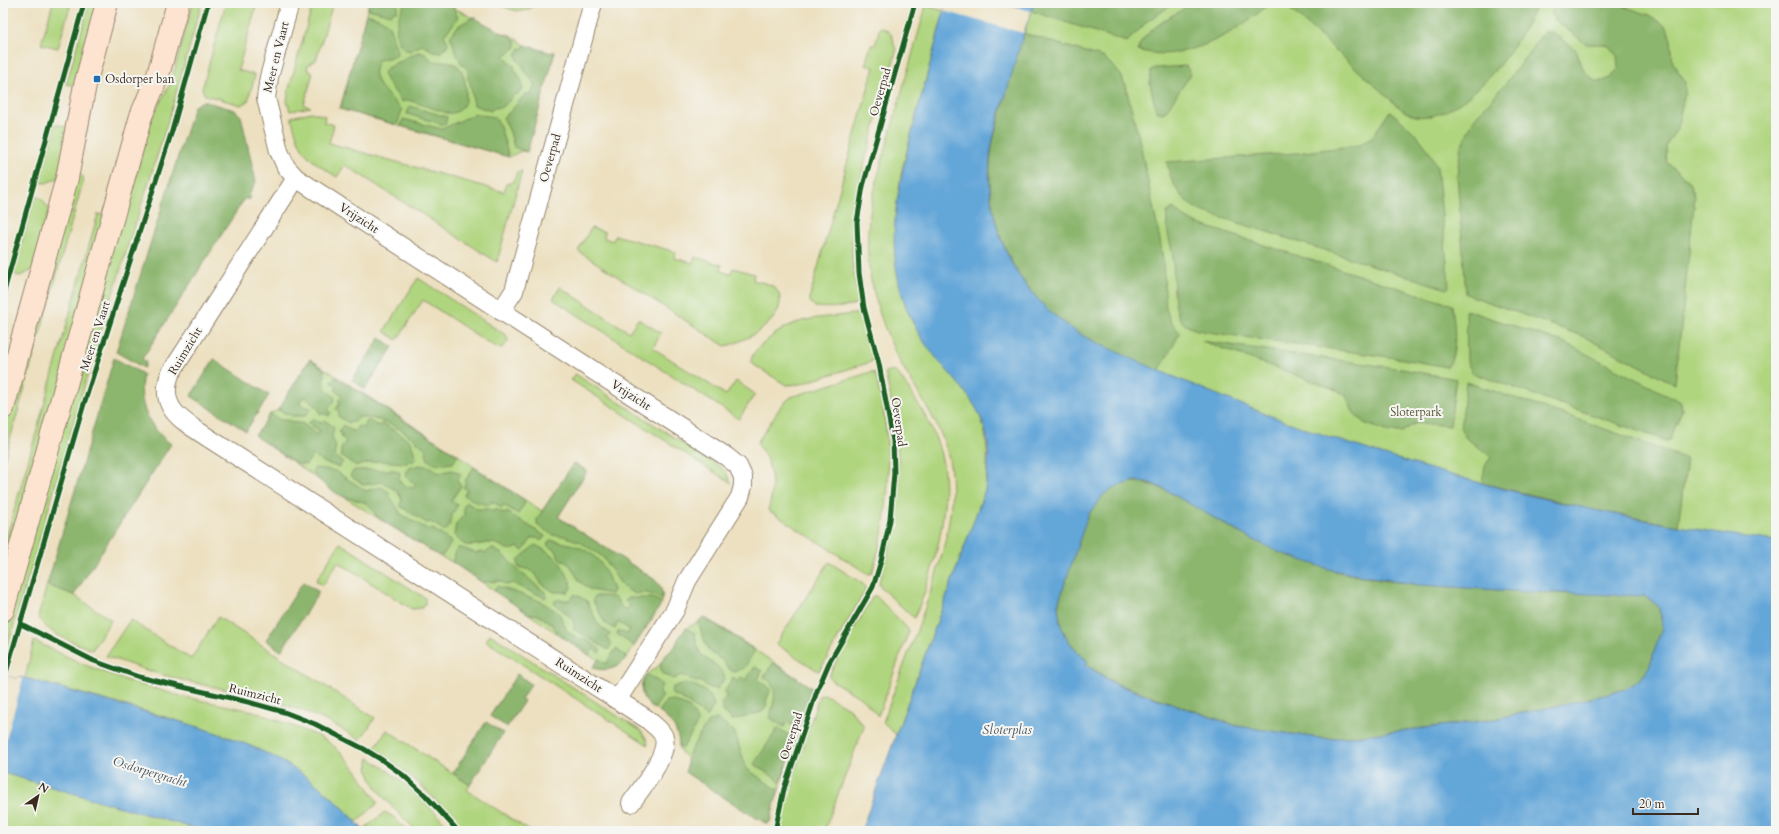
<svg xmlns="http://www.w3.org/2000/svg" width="1779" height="834" font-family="Cardo,serif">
  <rect width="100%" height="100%" fill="#f6f6f2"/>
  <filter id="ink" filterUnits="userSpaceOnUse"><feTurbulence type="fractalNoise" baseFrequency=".025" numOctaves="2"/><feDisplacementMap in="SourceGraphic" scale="8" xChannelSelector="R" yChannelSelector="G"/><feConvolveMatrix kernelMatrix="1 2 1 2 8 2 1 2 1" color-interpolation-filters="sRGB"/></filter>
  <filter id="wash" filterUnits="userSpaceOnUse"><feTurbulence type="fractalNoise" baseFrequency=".012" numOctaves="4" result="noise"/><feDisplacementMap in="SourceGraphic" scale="16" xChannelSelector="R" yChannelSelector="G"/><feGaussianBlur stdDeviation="0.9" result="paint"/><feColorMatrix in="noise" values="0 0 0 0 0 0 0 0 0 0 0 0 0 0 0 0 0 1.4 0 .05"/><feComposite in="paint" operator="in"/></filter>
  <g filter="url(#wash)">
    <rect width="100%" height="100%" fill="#ece0c0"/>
    <g fill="#b0d57f" stroke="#76804e">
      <polygon points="53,3 71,3 58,48 41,44"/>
      <polygon points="89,3 102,3 79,84 72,85 66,84"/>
      <polygon points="193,3 202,3 168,122 94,352 30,573 3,660 3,631 113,239 132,189 152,117 171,82"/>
      <polygon points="226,3 257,3 238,70 255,75 248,101 241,105 205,95 202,89"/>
      <polygon points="313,3 333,3 316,60 309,64 307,68 310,72 313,73 304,105 311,107 290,111 287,101 289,89"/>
      <polygon points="369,3 445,3 504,34 510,35 525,45 551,53 552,52 555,52 527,152 521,151 509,157 340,109"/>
      <path d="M496,3H536C526,17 508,9 496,3Z"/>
      <polygon points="995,3 1776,3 1776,767 972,734 1060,367"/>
      <path d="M926,6L944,11L902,169C894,219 889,271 911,319C925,349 949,367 968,394C989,423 989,456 985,490L896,735L883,722C894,692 905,662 916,633C936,577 967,498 943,439C933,414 917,392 904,369C886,337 870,293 868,255C865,213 879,173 890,133C902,91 914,48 926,6Z"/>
      <path d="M880,27C890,30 894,36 894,46L897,48C889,77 881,107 872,136C855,196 844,239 859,301C853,309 824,308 815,307L810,302V296L874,67L865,65L871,45H875Z"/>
      <path d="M311,112L325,116L324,122L334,125L329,143L504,192L506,184L513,182L517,172L522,171L497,262L345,165L337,177C304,156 302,155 291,117Z"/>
      <polygon points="55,124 70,128 58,178 46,183 39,182"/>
      <polygon points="81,175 84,178 3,464 3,426 72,181 76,176"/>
      <polygon points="35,196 41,198 49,209 33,270 20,276 13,274"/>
      <polygon points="98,214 106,216 3,589 3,550"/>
      <path d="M591,228L605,232L604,238L613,241L615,235L676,252L674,258L693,263L695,257L722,265L721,271L730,274L733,268L754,274L753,280C758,282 765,282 770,285C776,287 780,294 780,299C782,323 744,342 725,346L578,251Z"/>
      <polygon points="418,278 507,336 508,342 502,348 495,347 423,300 397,340 384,331"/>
      <polygon points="560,287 629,332 638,319 661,333 653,348 726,395 736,381 755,394 739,419 553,299"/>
      <path d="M859,313L862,316L873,358L871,362L800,384L786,385L751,363C751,354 757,348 764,343C797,313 820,320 859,313Z"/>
      <path d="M310,359L458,455L474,467L542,511L574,463L587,471L558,517L655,580C662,587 663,593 662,603L627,657L616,649L606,664L589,655L452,562L439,556L344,497L255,436L270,414L278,410Z"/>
      <path d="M890,371L895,372L899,375C916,400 934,426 941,455C953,502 934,575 914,618L881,588L879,583C883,566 889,550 892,533C903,478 898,426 885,372Z"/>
      <path d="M871,372L875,373C893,439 893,507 872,573L868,574L768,510C776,486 772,463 757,443L781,406L791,397Z"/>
      <polygon points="575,374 722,468 726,472 731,483 571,380"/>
      <polygon points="340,543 425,598 425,604 422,608 412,609 338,562 323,585 316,581"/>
      <polygon points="829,562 863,584 866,589 820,670 818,671 776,644"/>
      <path d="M47,585L74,595L111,620L92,650C72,641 50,636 38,617Z"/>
      <polygon points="873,596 876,596 907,628 909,631 878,716 864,700 831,680 829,676 837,659"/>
      <path d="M218,617L375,718L360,740C301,702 249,695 182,680C156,674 131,665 106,656L130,620L191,659Z"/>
      <path d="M703,617L724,629L812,688L775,802L770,822L767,824L685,772C693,758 683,759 679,748C678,746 679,744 679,742C679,736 676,729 673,724C663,708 634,706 643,680C646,671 656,670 661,663C663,661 663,658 666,655C668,653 672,650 675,647C679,641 680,634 686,629C692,623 695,627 703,617Z"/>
      <polygon points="490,634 641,731 646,738 648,745 486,641"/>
      <path d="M34,641L85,665L128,681L180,696L253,711L316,735C344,748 360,776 377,801V804L357,822C294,754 234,737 148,712C107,701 66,689 25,678Z"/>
      <polygon points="824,694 852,710 851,711 864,726 825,829 784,830 780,826 783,809 819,696"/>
      <path d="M387,730L470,785L467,790L530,831H464C437,800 409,771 374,749Z"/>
      <path d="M369,758C401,778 427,802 452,831H417C401,815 361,782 369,758Z"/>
      <polygon points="3,773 228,831 3,831"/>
      <polygon points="385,812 395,818 407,831 364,831 363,830"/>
    </g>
    <g fill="#8cb66e" stroke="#647046">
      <polygon points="369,3 396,3 398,6 397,11 394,11 391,15 368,9"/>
      <path d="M405,3H445L450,4L456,12L455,15L458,16L456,21L444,35L448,43L447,46L441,52L433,51L422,45L409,51C389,43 397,18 405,3Z"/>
      <polygon points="1034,3 1175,3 1149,20 1127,42 1031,11"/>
      <path d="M1193,3H1267V4C1263,11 1253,17 1246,22C1217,43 1174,62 1138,50C1141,31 1177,13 1193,3Z"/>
      <path d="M1291,3H1537C1522,41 1465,124 1416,116C1407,115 1398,106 1391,100L1290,9L1289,6Z"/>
      <path d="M1555,3H1613L1650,15L1667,27L1671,40L1673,63L1685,82L1684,97L1677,129L1666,146L1667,163L1688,180L1695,196L1675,384L1582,336L1466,294L1457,174L1461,146L1474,119L1506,83L1544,32H1552L1576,50L1584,71L1595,81H1603L1610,78L1618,69L1617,55C1607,39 1601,46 1586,44L1553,18L1551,14Z"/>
      <path d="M366,14C374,16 387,20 390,28C394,37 391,41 398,49L396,56L378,60C376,65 374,71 375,76C377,86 395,102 402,110L397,125L340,109Z"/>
      <path d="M473,17L504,34L510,35L516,42V47L504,56L515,67L514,69L522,81L521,85L523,88L519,94H515L503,107L494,108L491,111L474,105L470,82L468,80V70L460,62V59C454,54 455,44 450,37L458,26Z"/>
      <path d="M1023,33L1105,58L1121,75L1126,88L1139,138L1160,240L1163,260L1166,309L1171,322L1180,333L1159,371C1130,358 1098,347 1072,329C1016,290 983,225 991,156C992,139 998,123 1003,106C1009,82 1016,57 1023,33Z"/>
      <polygon points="525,45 551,53 552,52 555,52 527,152 514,147 510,132 503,117 511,111 526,93 531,95 535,84 523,69 524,67 517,59 518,56 516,55 520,48 522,49"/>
      <path d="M418,52L426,54C429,60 439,64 446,61C450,62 455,63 458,66C468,77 473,116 447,113L408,100L402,102L387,81L383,74L388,67L393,66L395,63L402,61L403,59Z"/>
      <polygon points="1186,66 1191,74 1165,112 1162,113 1156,111 1150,83 1151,70 1155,68"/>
      <polygon points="203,101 235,110 241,116 256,182 249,194 251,196 248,200 245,198 142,359 146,362 144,368 116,352 194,106"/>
      <polygon points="410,106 447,117 445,125 407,114"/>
      <path d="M1390,111C1409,127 1428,143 1437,167L1448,273L1449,287L1447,289L1201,211C1180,201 1171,184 1167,162L1297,153L1359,145L1373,136Z"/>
      <polygon points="475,114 495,117 500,126 509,157 401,126 403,119 442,129"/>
      <path d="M1173,208L1181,215L1195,223L1452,305C1454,322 1459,354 1447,367L1403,359L1208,332C1197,330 1184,328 1179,317C1172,302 1174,275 1173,258C1171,243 1165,228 1167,212Z"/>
      <polygon points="1466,310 1563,342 1681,402 1682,410 1670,439 1667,441 1472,373 1467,361"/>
      <polygon points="380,338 393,347 365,389 352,380"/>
      <polygon points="1202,341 1402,369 1456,379 1450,426 1420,423 1414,424 1402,432 1389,432 1364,423 1353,412 1346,396 1337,390"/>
      <path d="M114,358L143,374C137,403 148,427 171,444L74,595L47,585Z"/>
      <polygon points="214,359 269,395 246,431 191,396"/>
      <polygon points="310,359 325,370 323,373 326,375 322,380 326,384 324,388 334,396 335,399 328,410 331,412 329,416 325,414 320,414 319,409 312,404 313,402 305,397 303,397 299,403 307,408 308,407 311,408 306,416 292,416 278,410"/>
      <path d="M335,377L458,455L453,463C438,465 426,468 426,449C405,431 387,418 359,417L356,421L349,423L339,417V411L336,409L341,402L338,401L342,395L335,390L337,387L331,382Z"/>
      <polygon points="1466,382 1569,416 1687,459 1678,526 1594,510 1482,483 1485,466 1491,457 1465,437 1461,429"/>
      <path d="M270,414L281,420C290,419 294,424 302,423L317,435L320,431L308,423L313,418L321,423L324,420L334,427L332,437L336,446L334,456L343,462L339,467L325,463L313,455L306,465L296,463L255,436Z"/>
      <polygon points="368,420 378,426 383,423 410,441 416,457 413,462 409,460 407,463 377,461 356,466 341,456 341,449 346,441 341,437 342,434 339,432 343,425 354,432 358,426 362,428"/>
      <path d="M574,463L587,471L558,517L655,580C661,586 663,592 662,600C652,594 647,591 635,594L623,587L603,557L580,542L564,536L553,535L537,525V519Z"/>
      <path d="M420,465L430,467L439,473L452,470L461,474L457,481L461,486L451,501L458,505L451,516L452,517L449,523L451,524L445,531L431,522L427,523L400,506L402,499L396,490L382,482L364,485L350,476L354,470H395L400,473L399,481L406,486L413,488L416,485L406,476C406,467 412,467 420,465Z"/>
      <polygon points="474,467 526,501 518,514 504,505 502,508 492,501 490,505 478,503 464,495 467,490 463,487 466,482 465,481"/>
      <path d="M315,468L335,471L366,491L381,487L390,493L389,495L401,514L429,530L433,529L449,540L451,543L443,555L439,556L376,516C370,499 358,502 345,497C333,493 320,482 312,472Z"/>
      <path d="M1129,482C1162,478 1211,519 1242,534C1269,548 1297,559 1326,568C1367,581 1412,584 1454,587C1488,589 1522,592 1556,593C1583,594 1618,591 1644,596L1649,599L1658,606L1661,616L1662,627L1650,665L1646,673L1635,683L1625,689L1609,694L1547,708L1489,720L1408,730L1325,739L1237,726L1115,683L1086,665L1087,660C1070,647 1060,631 1058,609C1058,599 1082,527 1088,516C1092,509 1097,501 1102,496C1108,489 1120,484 1129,482Z"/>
      <path d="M466,502L477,509H488L493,512L495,509L506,514L507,512L545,536L541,541L537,538H532L523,551L518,547C507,554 503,544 492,543C483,542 475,547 466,545C461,543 458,539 454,535L456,524L464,515V506Z"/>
      <path d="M550,540C566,543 586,546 597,559C605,567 609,579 613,590L611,594L591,590L580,582L570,565L559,558L556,550L547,545Z"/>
      <path d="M535,545C558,556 563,564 572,586L568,592H554L541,583L536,575L530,570L518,567V560Z"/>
      <path d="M457,548H462L476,553L482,551L485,553L492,548L503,555L517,569L547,594L545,598C534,592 524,590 513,583L506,585L501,581L482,582L452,562Z"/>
      <polygon points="303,582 319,592 281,651 266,640"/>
      <polygon points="497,586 540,601 559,613 567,631 579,639 585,639 601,650 599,653 593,649 589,655 559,635 552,624 538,615 529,614 494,591"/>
      <polygon points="575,594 587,601 598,624 610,634 607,639 612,643 608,650 574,629 574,620 554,603 556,600 570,600"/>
      <path d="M597,596C604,596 615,595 618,601C621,606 621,607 626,611L630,605L625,601L627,598H653L662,603L634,646L617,634L619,631L627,634L630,630L618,622L615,629L605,623L593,601L594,597Z"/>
      <polygon points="703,617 753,649 754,652 744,668 734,672 729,669 722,660 709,651 702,635 700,626 698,624"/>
      <path d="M686,628L695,633C696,639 697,650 702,655C710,663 721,665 725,678L717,689L710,688L700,681L696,682L681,675L673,679L662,673L660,664L664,657L675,647L678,639Z"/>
      <path d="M616,649L627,657C619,669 606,672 592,668L599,659L606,664Z"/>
      <path d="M773,663L812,688L798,729L787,722L784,727L770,718C773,702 781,688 764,677Z"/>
      <polygon points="755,667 762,671 758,680 769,687 770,691 766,701 767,706 762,712 733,720 724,713 721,704 726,697 725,691 733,678 738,682 741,677 746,680"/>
      <polygon points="517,674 531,684 521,699 524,701 507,727 490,716"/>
      <path d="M646,674L662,684L659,693L663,696L654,709C642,701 638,686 646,674Z"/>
      <path d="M685,683C698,686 712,692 714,706L707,717L681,698L673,695L671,692L673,687Z"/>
      <path d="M673,700L690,708L698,722L683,748H679C680,732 672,721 659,712L666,701Z"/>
      <path d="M717,719L734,731L747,769L778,790L770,822L768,824L751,815L685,772C688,766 686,762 688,756C693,744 701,733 708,722Z"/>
      <polygon points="486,722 503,733 470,785 453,773"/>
      <polygon points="778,728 795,739 781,782 754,764"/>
    </g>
    <g fill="#64a6d8" stroke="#50687b" fill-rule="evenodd">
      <path d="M946,3H1034C1024,31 1016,59 1008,87C1001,110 993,133 990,157C987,188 993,220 1005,249C1018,281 1043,308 1071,328C1085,338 1100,344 1115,351C1143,364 1172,376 1201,388C1385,465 1579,515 1776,541V831H861L985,490C988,471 990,452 986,433C978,400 953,379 933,354C916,333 905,309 899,283C885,226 904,164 918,108C928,73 937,38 946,3ZM1135,481L1147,482L1164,489L1240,533L1278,552L1328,569L1352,574L1420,585L1529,592L1644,596L1649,599L1658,606L1661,616L1662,627L1650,665L1646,673L1635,683L1625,689L1609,694L1547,708L1489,720L1408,730L1326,739L1237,726L1115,684L1086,665L1088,661L1078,653L1065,636L1060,622L1058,604L1088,515L1103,495L1118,486Z"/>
      <path d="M3,675L17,679L18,677L25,678C66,690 108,701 150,713C239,738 302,757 364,831H203L3,773Z"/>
    </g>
    <g fill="#ece0c0">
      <polygon points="946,3 1001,3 1031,11 1023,33 944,11"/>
      <polygon points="3,675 17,679 18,677 23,679 3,750"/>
    </g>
  </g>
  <g filter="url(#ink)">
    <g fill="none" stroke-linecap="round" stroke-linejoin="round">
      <defs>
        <g id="street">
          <polyline points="290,3 269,77 266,98 279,151 286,167 296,178 727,457 738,466 743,477 743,486 740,497 687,581 675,610 617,700"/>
          <path d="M296,178L170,374C157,410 185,422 210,439L647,719C653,725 661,729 664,737C669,755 641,789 631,803"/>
          <polyline points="501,311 514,291 593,3"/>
        </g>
        <g id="secondary">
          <polyline points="3,408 67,178 85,85 107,3"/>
          <polyline points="3,610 141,116 158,75 178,3"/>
        </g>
      </defs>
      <use href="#street" stroke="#94856f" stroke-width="20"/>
      <use href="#secondary" stroke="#94856f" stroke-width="24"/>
      <use href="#street" stroke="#fff" stroke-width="18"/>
      <use href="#secondary" stroke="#fde4d0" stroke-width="22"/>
      <defs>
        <g id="cycleway">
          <polyline points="3,295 84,3"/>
          <polyline points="21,624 94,661 139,677 248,702 284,712 315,724 364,749 382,760 403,775 425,795 458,831"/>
          <polyline points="5,676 83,407 172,131 208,3"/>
          <polyline points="775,831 784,789 817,691 829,663 873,587 881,561 890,520 894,473 893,441 879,364 864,308 859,273 857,222 863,186 915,3"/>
        </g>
      </defs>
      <use href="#cycleway" stroke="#f6f6f2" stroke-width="8"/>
      <use href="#cycleway" stroke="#1b5e20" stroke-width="5"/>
    </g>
  </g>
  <rect fill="#1f6fb2" stroke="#f6f6f2" stroke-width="1.5" x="93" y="75" width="8" height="8" rx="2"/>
  <g text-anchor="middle" stroke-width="4" stroke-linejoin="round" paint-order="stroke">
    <g font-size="12" fill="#3b2a1e" stroke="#f6f6f2">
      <text transform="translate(276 57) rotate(-76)" y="4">Meer en Vaart</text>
      <text transform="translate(880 92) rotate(-74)" y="4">Oeverpad</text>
      <text transform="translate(550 158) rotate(-74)" y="4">Oeverpad</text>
      <text transform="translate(359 218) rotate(33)" y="4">Vrijzicht</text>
      <text transform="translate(95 336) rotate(-72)" y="4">Meer en Vaart</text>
      <text transform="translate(185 351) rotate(-59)" y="4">Ruimzicht</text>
      <text transform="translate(631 395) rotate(33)" y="4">Vrijzicht</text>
      <text transform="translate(899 422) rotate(82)" y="4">Oeverpad</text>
      <text transform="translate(579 675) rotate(33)" y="4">Ruimzicht</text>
      <text transform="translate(255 694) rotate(14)" y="4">Ruimzicht</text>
      <text transform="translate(791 736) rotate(-72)" y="4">Oeverpad</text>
    </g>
    <g font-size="12" fill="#3b2a1e" stroke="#f6f6f2" text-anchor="start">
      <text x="105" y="83">Osdorper ban</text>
    </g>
    <g font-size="12" fill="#585536" stroke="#f6f6f2">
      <text x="1416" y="416">Sloterpark</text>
    </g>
    <g font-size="13" font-style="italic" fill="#49555f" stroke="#f6f6f2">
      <text x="1007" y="734">Sloterplas</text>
      <text transform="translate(150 771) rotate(17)" y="5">Osdorpergracht</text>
    </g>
  </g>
  <rect width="1779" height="834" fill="none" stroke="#f6f6f2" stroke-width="16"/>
  <g transform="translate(38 796) rotate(34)" stroke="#f6f6f2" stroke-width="3" paint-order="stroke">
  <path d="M0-3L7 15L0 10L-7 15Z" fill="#3b2a1e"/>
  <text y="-6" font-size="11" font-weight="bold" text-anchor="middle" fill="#3b2a1e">N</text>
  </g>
  <path d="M1633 808v6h65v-6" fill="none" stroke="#3b2a1e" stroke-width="2"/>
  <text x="1639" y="808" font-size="12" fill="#3b2a1e" stroke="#f6f6f2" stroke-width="3" paint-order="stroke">20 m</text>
</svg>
